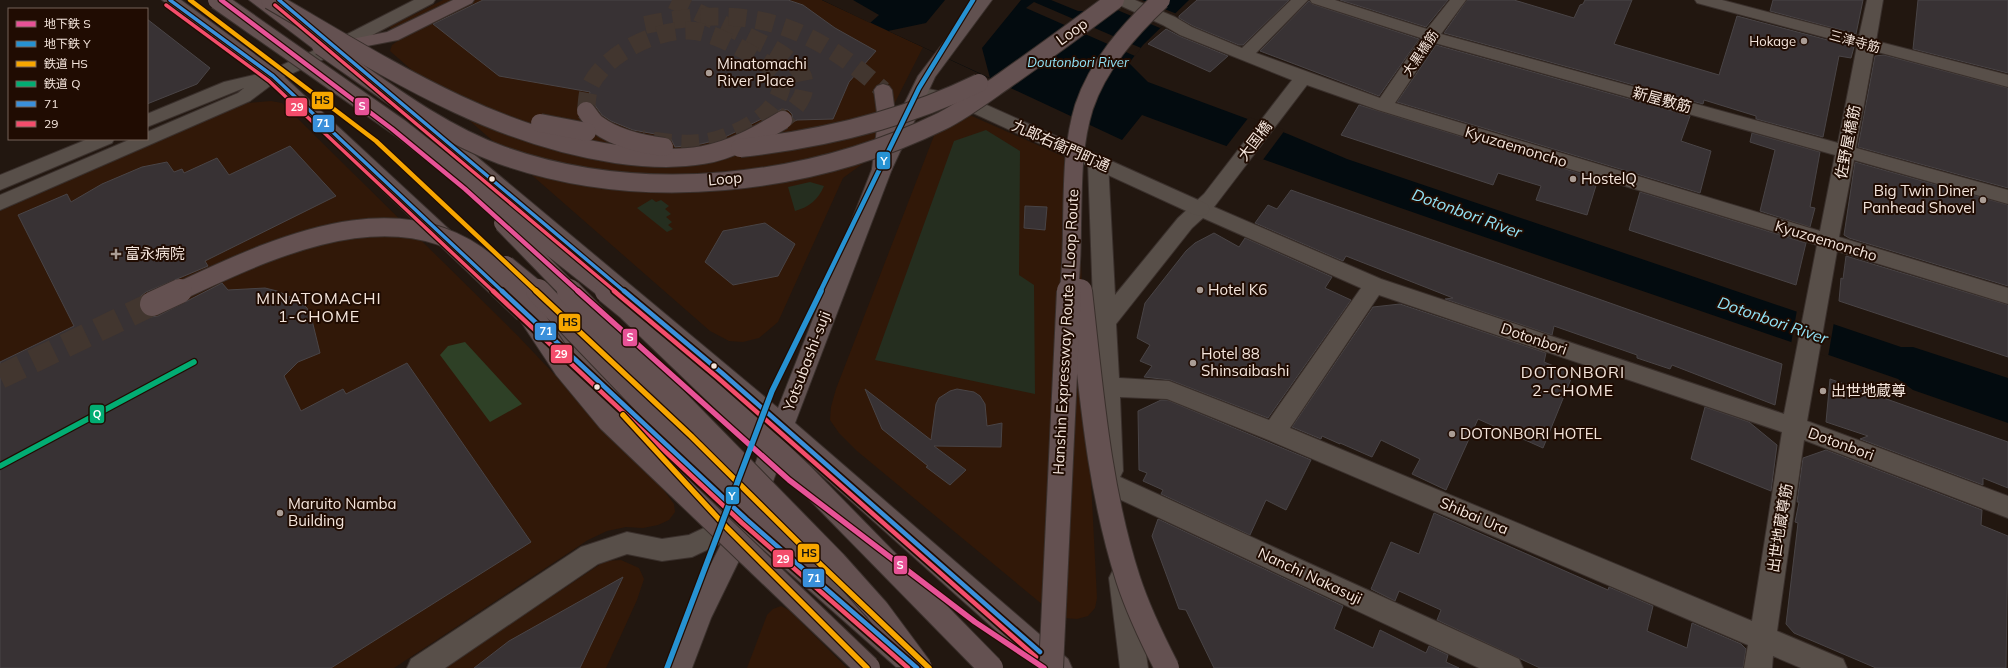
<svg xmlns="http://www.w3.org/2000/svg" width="2008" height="668" font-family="Mulish,'Noto Sans JP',sans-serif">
  <rect width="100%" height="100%" fill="#221710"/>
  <g fill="#311808">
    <polygon points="443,0 822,0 923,47 865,162 843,178 778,322 759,338 743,342 729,341 710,331 390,51 392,45 402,38 389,27"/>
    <polygon points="271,101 282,103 518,336 663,489 674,504 675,512 669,520 658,525 643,528 626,527 607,531 588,540 394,668 0,668 0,211 239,106 248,103"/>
    <polygon points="956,109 1078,163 1083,325 1097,598 1095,608 1088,616 1077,619 1064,618 1049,610 857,451 839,433 830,420 831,407 836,389 942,115"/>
    <polygon points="621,560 639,568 644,579 637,600 606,668 445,668 605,561"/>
    <polygon points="781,606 789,610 847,668 747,668 767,615 773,609"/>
  </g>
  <g fill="#252e1f">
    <polygon points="986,130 1020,151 1019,275 1034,285 1035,394 875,360 954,141"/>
    <path d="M810,182L824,186C818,200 809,207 795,211L788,187Z"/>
    <polygon points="652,199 656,202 661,200 669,206 665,209 671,214 666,217 672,222 668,225 673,229 667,232 637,208"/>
  </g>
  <polygon fill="#2e4026" points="465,342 522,404 490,422 440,355 448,346"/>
  <path fill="#030b0f" d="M822,0H1051L1078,11H1096L1111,0H1189L1143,45L1129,63L1148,82L1288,134L1347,159L1901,347H1913L2008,378V423L1913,390L1898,379C1646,291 1392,208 1142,115L1122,140Z"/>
  <g fill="#221710">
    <polygon points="822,0 853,0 879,15 870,23"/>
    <polygon points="945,0 1021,0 982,48 990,78 888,31 926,23"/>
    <polygon points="1108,0 1142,0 1177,14 1160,28 1103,4"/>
    <polygon points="1034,2 1141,48 1135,56 1026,8"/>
    <polygon points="1249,117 1285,130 1262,161 1225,148"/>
    <polygon points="1797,310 1834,322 1828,357 1791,344"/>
  </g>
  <g fill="#383234" stroke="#494446">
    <polygon points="483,0 788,0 803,5 835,28 876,51 849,82 833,119 797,120 793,122 792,114 788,110 782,109 721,139 701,144 675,147 671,139 666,136 633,130 611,121 602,115 594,104 588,101 590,92 499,76 433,24"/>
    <polygon points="1197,0 1289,0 1243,45 1239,45 1193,26 1179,18 1179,16"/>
    <polygon points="1340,0 1448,0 1426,27"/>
    <polygon points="1467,0 1514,0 1574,18 1580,5 1583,4 1585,0 1632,0 1614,44 1719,75 1737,16 1854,47 1851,58 1839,56 1823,137 1756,119 1756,116 1704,100 1703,104 1444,33"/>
    <polygon points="1773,0 1863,0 1856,34 1770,11"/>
    <polygon points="1918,0 2008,0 2008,73 1913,49"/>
    <polygon points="1309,1 1312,4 1419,39 1379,96 1260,51"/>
    <polygon points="147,19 210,68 197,84 147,104"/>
    <polygon points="1166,29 1179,36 1228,56 1210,72 1148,44"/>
    <polygon points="1436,45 1690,116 1681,141 1711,151 1700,193 1397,102"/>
    <polygon points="1884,55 2008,88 2008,188 1858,147 1875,56"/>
    <polygon points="1359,105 1598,179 1587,215 1536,200 1541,186 1498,173 1493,185 1341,135"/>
    <polygon points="1752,133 1820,152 1810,207 1815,208 1810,227 1760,211 1775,150 1750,142"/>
    <polygon points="290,146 336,196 205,261 208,266 146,292 141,296 139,302 140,310 145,315 150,317 158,316 222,283 228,290 265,288 277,291 299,301 307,308 311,316 320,353 298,362 284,376 301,411 343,389 346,394 407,363 531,542 331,668 0,668 0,362 74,326 18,215 67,194 71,202 102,184 142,167 167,162 174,172 182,169 184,173 217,158 229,175"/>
    <polygon points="1855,162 2008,205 2008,286 1849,238 1844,235"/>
    <polygon points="1291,190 1782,364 1775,405 1672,365 1670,369 1637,358 1637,355 1554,326 1552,335 1445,299 1453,298 1346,256 1343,261 1255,223 1268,205 1277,209"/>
    <polygon points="1640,192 1806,243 1796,285 1629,230"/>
    <polygon points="1025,206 1047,207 1045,230 1024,228"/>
    <polygon points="765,223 795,244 778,276 733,285 705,262 723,231"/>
    <polygon points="1214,233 1239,247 1245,238 1332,277 1325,288 1351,300 1268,418 1170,380 1144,377 1152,366 1140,361 1150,345 1137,338 1145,303 1186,251 1195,243"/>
    <polygon points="1846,256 2008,305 2008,357 1839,301 1841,278 1843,279"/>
    <polygon points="1400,304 1546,353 1544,362 1573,374 1543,448 1478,419 1446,490 1412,474 1420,459 1381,440 1372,457 1340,443 1340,444 1322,436 1321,439 1292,427 1373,307"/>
    <polygon points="1830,379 2008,442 2008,488 1983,478 1983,485 1860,439 1868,436 1826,422"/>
    <polygon points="865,389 931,440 936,404 939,398 950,391 957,389 974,392 980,396 985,404 987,426 1002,423 1001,447 934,446 966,470 950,485 926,467 928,466 882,429"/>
    <polygon points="1161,400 1167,400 1311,460 1286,510 1266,500 1250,535 1161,494 1163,490 1143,481 1147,473 1139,470 1138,411"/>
    <polygon points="1705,407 1749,422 1777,445 1771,491 1691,459"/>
    <polygon points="1826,450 1982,510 1981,525 2008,536 2006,668 1876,668 1794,633 1786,624 1798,523 1795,522 1799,502 1797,502 1803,458"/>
    <polygon points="1434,513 1608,590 1609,587 1653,606 1647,631 1687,648 1692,623 1741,644 1746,649 1743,668 1540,668 1437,620 1441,610 1399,591 1395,601 1371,589 1391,542 1419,554"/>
    <polygon points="1158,519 1343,606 1334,629 1373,648 1380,630 1426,653 1429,646 1448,655 1446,662 1459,668 1214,668 1186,610 1179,609 1152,536"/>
    <polygon points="623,577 580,668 474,668 509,641"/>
  </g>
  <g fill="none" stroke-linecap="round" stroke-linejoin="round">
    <g stroke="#42362f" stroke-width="18" stroke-dasharray="18 10" stroke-linecap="butt">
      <path d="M672,0L770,47C808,68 818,89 783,120"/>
      <path d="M645,25C747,4 806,21 883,90"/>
      <path d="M586,111C587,102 587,92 591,84C608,52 660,27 695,31C717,33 766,60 781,76C789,112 729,141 700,143C681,145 661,142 642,139"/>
    </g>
    <polyline stroke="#42362f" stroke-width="24" stroke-dasharray="24 12" stroke-linecap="butt" points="0,377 152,304"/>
    <defs>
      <g id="minor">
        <path d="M1113,0H1135L1175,17L1192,27L1242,48L1291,0H1308L1256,53L1380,98L1421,38L1312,3L1310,0H1335L1427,29L1450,0H1466L1441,34L1838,143L1857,46L1697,3L1695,0H1722L1859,36L1867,0H1883L1876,41L2008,75V87L1874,51L1856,148L2008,190V204L1854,160L1839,237L2008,288V304L1837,251L1807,421L2008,496V518L1804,440L1777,631L1843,659L1847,668H1801L1773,656L1772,668H1744L1748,645L1266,439L1167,399L1120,397L1123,471L1120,477L1519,659L1523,668H1479L1102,491L1099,484L1102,477L1099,471L1088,162L1091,157L1098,156L1105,157L1108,162L1115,295L1178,218L1204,194L1292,80L1180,35L1163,25L1115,3ZM1435,43L1835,155L1820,231L1395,103ZM1307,85L1378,110L1817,245L1784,414L1381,279L1214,207ZM1203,218L1361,288L1269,420L1169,381L1119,378L1116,324L1192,228ZM1379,295L1782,432L1752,621L1290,428Z"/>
        <polygon points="740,511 749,514 753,522 749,530 692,557 662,561 627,554 598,564 445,668 407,668 411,659 581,547 627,532 662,539 689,535"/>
        <polygon points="1122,566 1131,570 1135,578 1148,668 1120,668 1109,578 1113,570"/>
      </g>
      <g id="tertiary">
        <polygon points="414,0 435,0 433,3 342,51 273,82 270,86 250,101 0,210 0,195 131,139 147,139 147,132 238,93 244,88 147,127 147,114 224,82 267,72 330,43"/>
        <polygon points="919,87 971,98 1207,204 1210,209 1207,214 1200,216 1193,214 960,107 913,97 910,93 913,89"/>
        <polygon points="88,139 114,139 112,143 0,190 0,175"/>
      </g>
      <g id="primary">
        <polygon points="162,0 181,0 279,72 533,307 536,313 533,319 525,321 517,319 267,80"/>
        <polygon points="976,0 992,0 935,77 892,169 795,423 1068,659 1072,668 1038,668 787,444 760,516 916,649 920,658 916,667 896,667 750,538 711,618 692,668 664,668 690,606 732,522 544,344 541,338 544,332 552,330 560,332 741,499 769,429 412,120 414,116 421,114 428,116 778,408 872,169 918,76"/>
      </g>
      <g id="motorway">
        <polygon points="249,0 268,0 329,45 336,42 387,32 453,0 474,0 472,3 398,40 336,52 330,51 328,48 321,51 315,50"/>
        <polygon points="883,84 889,86 892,90 896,120 892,169 889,174 882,175 875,174 872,169 878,120 874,90 877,86"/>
      </g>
    </defs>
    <use href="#minor" stroke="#3a302c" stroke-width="2"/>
    <use href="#tertiary" stroke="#3a302c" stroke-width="2"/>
    <use href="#primary" stroke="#3a302c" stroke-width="2"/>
    <use href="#motorway" stroke="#3a302c" stroke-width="2"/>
    <use href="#minor" fill="#584f49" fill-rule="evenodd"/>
    <use href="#tertiary" fill="#584f49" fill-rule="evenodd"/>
    <use href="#primary" fill="#615150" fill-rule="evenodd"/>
    <use href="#motorway" fill="#645151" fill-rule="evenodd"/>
    <defs>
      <g id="motorway-bridge-far1">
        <polyline points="217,0 400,128 608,292"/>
        <path d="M270,0C379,63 489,136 616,154C644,158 674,160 703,155C732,150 758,135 783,120"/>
        <path d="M321,46C378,85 435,131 501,155C642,205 809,186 942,121C964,110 985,94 1005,80C1042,54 1079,27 1115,0"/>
        <path d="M586,111C590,116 593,122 598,125C617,139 642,144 664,147"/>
        <polyline points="540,123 587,132"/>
        <path d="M740,148C824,139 903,120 979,83"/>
        <polyline points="503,223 570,292"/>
        <polyline points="506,265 539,292"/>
        <polyline points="1080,290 1080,292"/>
        <path d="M178,292C286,241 425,176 516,292"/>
        <path d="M1069,292C1071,269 1072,247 1072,225C1073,185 1072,146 1084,107C1098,65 1129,30 1161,0"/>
      </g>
      <g id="motorway-bridge">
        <polyline points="515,291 566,368 609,420 868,668"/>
        <polyline points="538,291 651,409 741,497 823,569"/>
        <polyline points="569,291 835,563 877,610 920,668"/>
        <polyline points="607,291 629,309 802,475 991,668"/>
        <path d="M1080,291C1091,387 1098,486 1128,579C1138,610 1152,639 1167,668"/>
        <polyline points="152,304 180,291"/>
        <polyline points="1051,668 1069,291"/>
      </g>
    </defs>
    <use href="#motorway-bridge-far1" stroke="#3a302c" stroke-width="20" stroke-linecap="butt"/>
    <use href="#motorway-bridge" stroke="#3a302c" stroke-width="26" stroke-linecap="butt"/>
    <use href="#motorway-bridge-far1" stroke="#645151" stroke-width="18"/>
    <use href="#motorway-bridge" stroke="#645151" stroke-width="24"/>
    <defs>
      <g id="bus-1-far1">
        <polyline points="170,0 273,76 503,292"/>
        <polyline points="279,0 625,292"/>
      </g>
      <g id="bus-1">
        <polyline points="502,291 746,519 917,668"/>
        <polyline points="624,291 722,373 1040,652"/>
      </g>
      <g id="bus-2-far1">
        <polyline points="166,5 269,81 494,292"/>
        <polyline points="275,5 616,292"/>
      </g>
      <g id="bus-2">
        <polyline points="493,291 742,523 908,668"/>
        <polyline points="614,291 718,378 1036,657"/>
      </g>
    </defs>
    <use href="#bus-1-far1" stroke="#200c02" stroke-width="6"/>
    <use href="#bus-1" stroke="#200c02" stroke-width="8"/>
    <use href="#bus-2-far1" stroke="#200c02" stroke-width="6"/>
    <use href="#bus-2" stroke="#200c02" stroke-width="8"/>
    <use href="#bus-1-far1" stroke="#3a90db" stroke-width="3.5"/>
    <use href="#bus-1" stroke="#3a90db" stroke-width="4.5"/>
    <use href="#bus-2-far1" stroke="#f44d6c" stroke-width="3.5"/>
    <use href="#bus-2" stroke="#f44d6c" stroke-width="4.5"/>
    <defs>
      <polyline id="rail-1-far1" points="190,0 376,141 537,292"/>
      <g id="rail-1">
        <polyline points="536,291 691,436 821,565 929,668"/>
        <polyline points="623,415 727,528 867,668"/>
      </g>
      <polyline id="rail-2" points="0,466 194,362"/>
    </defs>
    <use href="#rail-1-far1" stroke="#200c02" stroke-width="7"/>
    <use href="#rail-1" stroke="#200c02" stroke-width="8"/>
    <use href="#rail-2" stroke="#200c02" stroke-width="8"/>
    <use href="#rail-1-far1" stroke="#f7a600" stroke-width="4.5"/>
    <use href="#rail-1" stroke="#f7a600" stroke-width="5.5"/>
    <use href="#rail-2" stroke="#02ad73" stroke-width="5.5"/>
    <defs>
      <polyline id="metro-1-far1" points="221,0 392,129 465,189 579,292"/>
      <polyline id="metro-1" points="578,291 789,480 975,622 1044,668"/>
      <polyline id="metro-2-far1" points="820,292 919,88 973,0"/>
      <polyline id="metro-2" points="667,668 772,391 821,291"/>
    </defs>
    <use href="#metro-1-far1" stroke="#200c02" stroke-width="7"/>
    <use href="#metro-1" stroke="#200c02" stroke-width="8"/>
    <use href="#metro-2-far1" stroke="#200c02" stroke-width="7"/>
    <use href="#metro-2" stroke="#200c02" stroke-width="8"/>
    <use href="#metro-1-far1" stroke="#e75297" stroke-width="4.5"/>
    <use href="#metro-1" stroke="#e75297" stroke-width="5.5"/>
    <use href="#metro-2-far1" stroke="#2692d2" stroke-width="4.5"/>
    <use href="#metro-2" stroke="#2692d2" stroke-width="5.5"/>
  </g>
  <g fill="#aa9d95" stroke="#200c02" stroke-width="1.5">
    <circle cx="1804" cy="41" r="4"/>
    <circle cx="709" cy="73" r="4"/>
    <circle cx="1573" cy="179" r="4"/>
    <circle cx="1983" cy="200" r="4"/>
    <path d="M114 248h4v4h4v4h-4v4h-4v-4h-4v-4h4z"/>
    <circle cx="1200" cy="290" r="4"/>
    <circle cx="1193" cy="363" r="4"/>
    <circle cx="1823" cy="391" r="4"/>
    <circle cx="1452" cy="434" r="4"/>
    <circle cx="280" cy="513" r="4"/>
  </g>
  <g fill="#f4e5dc" stroke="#200c02" stroke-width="1.5">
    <circle cx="492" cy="179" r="3.5"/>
    <circle cx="714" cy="366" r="3.5"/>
    <circle cx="597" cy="387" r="3.5"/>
  </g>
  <g text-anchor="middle" stroke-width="4" stroke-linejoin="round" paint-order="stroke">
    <g font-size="13" fill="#f4e5dc" stroke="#200c02" text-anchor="end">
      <text x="1796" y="46">Hokage</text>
    </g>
    <g font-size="13" fill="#f4e5dc" stroke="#200c02">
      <text transform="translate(1855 41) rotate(15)" y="5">三津寺筋</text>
      <text transform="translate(1420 53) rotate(-56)" y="5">大黒橋筋</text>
    </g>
    <g font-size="13" font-style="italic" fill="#92e3f7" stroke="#200c02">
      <text x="1078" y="67">Doutonbori River</text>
    </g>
    <g font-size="15" fill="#f4e5dc" stroke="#200c02">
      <text transform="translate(1072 32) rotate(-36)" y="5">Loop</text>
      <text transform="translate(1662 100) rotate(15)" y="5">新屋敷筋</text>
      <text transform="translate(1255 141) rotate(-53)" y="5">大国橋</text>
      <text transform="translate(1848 142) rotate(-79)" y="5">佐野屋橋筋</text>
      <text transform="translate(1061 146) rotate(24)" y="5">九郎右衛門町通</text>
      <text transform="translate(1516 147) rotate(17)" y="5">Kyuzaemoncho</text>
      <text transform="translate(725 179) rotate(-5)" y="5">Loop</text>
      <text transform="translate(1826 241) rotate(17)" y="5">Kyuzaemoncho</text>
      <text transform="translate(1066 332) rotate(-87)" y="5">Hanshin Expressway Route 1 Loop Route</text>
      <text transform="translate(1534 339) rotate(19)" y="5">Dotonbori</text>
      <text transform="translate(807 361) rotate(-69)" y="5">Yotsubashi-suji</text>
      <text transform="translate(1841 444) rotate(20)" y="5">Dotonbori</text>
      <text transform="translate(1474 516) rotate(23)" y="5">Shibai Ura</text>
      <text transform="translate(1780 528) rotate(-81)" y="5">出世地蔵尊筋</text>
      <text transform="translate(1310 576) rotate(25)" y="5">Nanchi Nakasuji</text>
    </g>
    <g font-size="15" fill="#f4e5dc" stroke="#200c02" text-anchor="start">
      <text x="717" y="69">Minatomachi<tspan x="717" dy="17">River Place</tspan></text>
      <text x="1581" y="184">HostelQ</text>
      <text x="1975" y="196" text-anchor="end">Big Twin Diner<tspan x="1975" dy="17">Panhead Shovel</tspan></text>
      <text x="125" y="259">富永病院</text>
      <text x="1208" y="295">Hotel K6</text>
      <text x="1201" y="359">Hotel 88<tspan x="1201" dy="17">Shinsaibashi</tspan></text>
      <text x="1831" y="396">出世地蔵尊</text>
      <text x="1460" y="439">DOTONBORI HOTEL</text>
      <text x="288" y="509">Maruito Namba<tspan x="288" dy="17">Building</tspan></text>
    </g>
    <g font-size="16" font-style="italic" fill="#92e3f7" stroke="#200c02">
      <text transform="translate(1467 213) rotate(20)" y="6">Dotonbori River</text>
      <text transform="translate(1773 320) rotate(19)" y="6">Dotonbori River</text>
    </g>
    <g font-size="16" letter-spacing="1" fill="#f4e5dc" stroke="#200c02">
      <text x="319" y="304">MINATOMACHI<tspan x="319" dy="18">1-CHOME</tspan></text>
      <text x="1573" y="378">DOTONBORI<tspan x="1573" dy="18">2-CHOME</tspan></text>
    </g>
  </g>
  <g stroke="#200c02" stroke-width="1.5">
    <rect x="311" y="91" width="23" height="19" rx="4" fill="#f7a600"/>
    <rect x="354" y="97" width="16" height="19" rx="4" fill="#e75297"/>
    <rect x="285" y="97" width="23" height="20" rx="4" fill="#f44d6c"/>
    <rect x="312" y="114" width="23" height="19" rx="4" fill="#3a90db"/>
    <rect x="876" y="151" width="15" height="19" rx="4" fill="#2692d2"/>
    <rect x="558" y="313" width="23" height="19" rx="4" fill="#f7a600"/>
    <rect x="534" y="322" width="23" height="19" rx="4" fill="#3a90db"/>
    <rect x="622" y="328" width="16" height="19" rx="4" fill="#e75297"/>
    <rect x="550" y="344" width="23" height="20" rx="4" fill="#f44d6c"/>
    <rect x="89" y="404" width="16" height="20" rx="4" fill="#02ad73"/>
    <rect x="725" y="486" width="15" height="19" rx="4" fill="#2692d2"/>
    <rect x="797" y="543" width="23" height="20" rx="4" fill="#f7a600"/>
    <rect x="772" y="549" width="22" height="19" rx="4" fill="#f44d6c"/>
    <rect x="893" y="555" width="15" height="20" rx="4" fill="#e75297"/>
    <rect x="802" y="568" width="23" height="20" rx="4" fill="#3a90db"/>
  </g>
  <g font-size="11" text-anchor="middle" font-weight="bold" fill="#fff">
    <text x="362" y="110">S</text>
    <text x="297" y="111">29</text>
    <text x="323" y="127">71</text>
    <text x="884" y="165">Y</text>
    <text x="546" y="335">71</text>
    <text x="630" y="341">S</text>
    <text x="561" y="358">29</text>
    <text x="97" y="418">Q</text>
    <text x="732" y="500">Y</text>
    <text x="783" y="563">29</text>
    <text x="900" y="569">S</text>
    <text x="814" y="582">71</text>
  </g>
  <g font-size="11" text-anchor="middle" font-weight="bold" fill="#111">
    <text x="322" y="104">HS</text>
    <text x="570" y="326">HS</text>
    <text x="809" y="557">HS</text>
  </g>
  <rect x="8" y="8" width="140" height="132" fill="#200c02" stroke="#756359"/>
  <rect x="16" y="21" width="20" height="6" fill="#e75297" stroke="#756359"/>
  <text x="44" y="28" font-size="12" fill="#f4e5dc">地下鉄 S</text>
  <rect x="16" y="41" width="20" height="6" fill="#2692d2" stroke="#756359"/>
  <text x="44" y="48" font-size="12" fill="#f4e5dc">地下鉄 Y</text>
  <rect x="16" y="61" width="20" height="6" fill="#f7a600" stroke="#756359"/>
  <text x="44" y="68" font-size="12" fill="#f4e5dc">鉄道 HS</text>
  <rect x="16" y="81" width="20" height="6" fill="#02ad73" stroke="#756359"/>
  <text x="44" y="88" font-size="12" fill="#f4e5dc">鉄道 Q</text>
  <rect x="16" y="101" width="20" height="6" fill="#3a90db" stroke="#756359"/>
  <text x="44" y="108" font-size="12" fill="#f4e5dc">71</text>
  <rect x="16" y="121" width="20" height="6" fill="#f44d6c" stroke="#756359"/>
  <text x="44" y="128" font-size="12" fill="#f4e5dc">29</text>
</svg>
